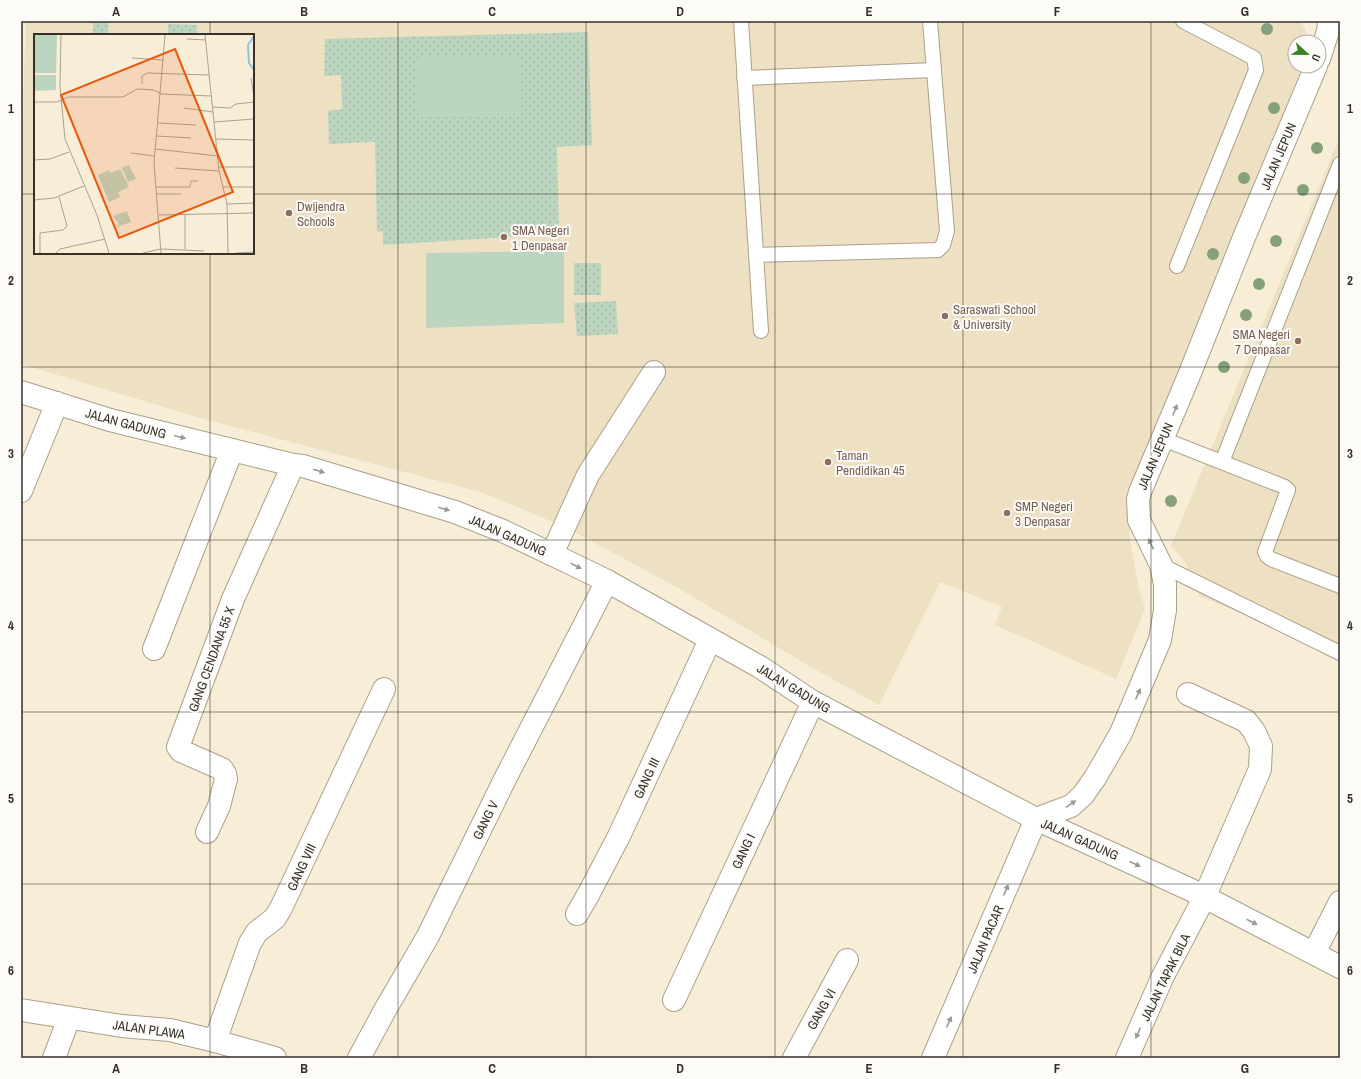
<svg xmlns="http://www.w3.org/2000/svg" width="1361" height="1079" font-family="'Archivo Narrow',sans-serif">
  <defs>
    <pattern id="grass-dots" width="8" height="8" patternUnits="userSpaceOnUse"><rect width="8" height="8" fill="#bcd5bf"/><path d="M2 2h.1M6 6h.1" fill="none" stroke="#a2b7a4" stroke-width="1.8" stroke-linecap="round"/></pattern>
  </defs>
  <rect width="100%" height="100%" fill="#f8edd6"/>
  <g fill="#eee1c3" fill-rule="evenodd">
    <path d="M26,21H1299L1305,28L1306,42H1295V66H1302L1192,347L1132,493L1129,534L1138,585L1145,609L1116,679L995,625L1002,607L940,582L879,705L816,670L678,588L569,529L484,493L204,419L21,364V148ZM35,35H253V253H35Z"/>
    <polygon points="1340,136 1340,653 1199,596 1194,581 1185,562 1171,546"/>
  </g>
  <g fill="url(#grass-dots)">
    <polygon points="93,21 109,21 108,35 93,35"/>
    <polygon points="168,24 197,25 197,35 168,35"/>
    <polygon points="588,32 592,145 557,147 559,234 383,245 383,231 377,232 375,142 329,144 328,111 342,109 341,75 324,76 325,39"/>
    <rect x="574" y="263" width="27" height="32"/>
    <polygon points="616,301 618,334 577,336 574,303"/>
  </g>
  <g fill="#bcd5bf">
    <polygon points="521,56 522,114 418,116 418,58"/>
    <polygon points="564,251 564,323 426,328 426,253"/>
  </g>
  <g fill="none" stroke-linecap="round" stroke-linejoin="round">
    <defs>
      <g id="lane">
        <polyline points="741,21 761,331"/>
        <polyline points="744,78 934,70"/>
        <polyline points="756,255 938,250 943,245 947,231 930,21"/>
        <polyline points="1177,266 1256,70 1254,58 1183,21"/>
        <polyline points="1163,439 1285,487 1288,490 1265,552 1267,556 1271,559 1340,586"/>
        <polyline points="1222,462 1340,164"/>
        <polyline points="1161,565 1340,653"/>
      </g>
      <g id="street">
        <polyline points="1319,59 1328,31 1329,21"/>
        <polyline points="21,392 110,420 293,465 303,466 455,512 503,531 570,563 607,581 760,667 813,702 1036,819 1189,889 1340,967"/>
        <polyline points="21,491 57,403"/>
        <polyline points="552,554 588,475 654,372"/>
        <polyline points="154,649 232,450"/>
        <polyline points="1036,819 1071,806 1083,795 1095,778 1121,733 1160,640 1165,610 1165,584 1161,565 1139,520 1138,499 1140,492 1188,378 1245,235 1316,66"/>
        <polyline points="207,832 219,806 226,779 225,774 222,769 181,751 178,747 233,599 293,465"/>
        <polyline points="577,914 588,895 619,836 710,640"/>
        <polyline points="1314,953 1340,902"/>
        <polyline points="674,1000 813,702"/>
        <polyline points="215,1041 250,943 257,932 275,918 281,908 384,689"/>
        <polyline points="54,1058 69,1018"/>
        <polyline points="359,1058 385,1010 428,936 504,781 607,581"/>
        <polyline points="794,1058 847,960"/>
        <polyline points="933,1058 1036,819"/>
        <polyline points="1127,1058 1162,978 1204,898 1260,769 1261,746 1254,731 1246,721 1188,694"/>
      </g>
      <polyline id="secondary" points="21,1010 122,1026 170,1030 215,1041 275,1058"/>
    </defs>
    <use href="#lane" stroke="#aaa08b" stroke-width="16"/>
    <use href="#street" stroke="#aaa08b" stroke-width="24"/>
    <use href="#secondary" stroke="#aaa08b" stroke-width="24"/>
    <use href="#lane" stroke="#fff" stroke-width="14"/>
    <use href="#street" stroke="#fff" stroke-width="22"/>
    <use href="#secondary" stroke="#fff" stroke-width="22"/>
  </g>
  <g fill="#84a17c">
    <circle cx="1267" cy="29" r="6"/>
    <circle cx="1274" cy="108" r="6"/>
    <circle cx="1317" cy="148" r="6"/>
    <circle cx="1244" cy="178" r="6"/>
    <circle cx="1303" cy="190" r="6"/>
    <circle cx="1276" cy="241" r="6"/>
    <circle cx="1213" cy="254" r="6"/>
    <circle cx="1259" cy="284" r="6"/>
    <circle cx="1246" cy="315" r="6"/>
    <circle cx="1224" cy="367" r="6"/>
    <circle cx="1171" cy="501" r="6"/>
  </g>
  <defs><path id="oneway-solid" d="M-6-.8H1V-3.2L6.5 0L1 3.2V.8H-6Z"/></defs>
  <g fill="#9a9894">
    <use href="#oneway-solid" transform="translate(1175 410) rotate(-68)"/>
    <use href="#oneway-solid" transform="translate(180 437) rotate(14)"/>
    <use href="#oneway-solid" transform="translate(319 471) rotate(17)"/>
    <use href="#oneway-solid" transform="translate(444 509) rotate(16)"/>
    <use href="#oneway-solid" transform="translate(1151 544) rotate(-115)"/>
    <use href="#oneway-solid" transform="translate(576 566) rotate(27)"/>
    <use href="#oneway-solid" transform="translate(1138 694) rotate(-66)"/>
    <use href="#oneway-solid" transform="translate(1071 804) rotate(-34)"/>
    <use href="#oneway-solid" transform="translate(1135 864) rotate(24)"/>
    <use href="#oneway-solid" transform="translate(1006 890) rotate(-67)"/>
    <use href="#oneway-solid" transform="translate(1252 922) rotate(27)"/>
    <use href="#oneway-solid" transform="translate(949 1022) rotate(-66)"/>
    <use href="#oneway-solid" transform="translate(1138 1033) rotate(114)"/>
  </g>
  <path fill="none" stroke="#353128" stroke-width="1" stroke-opacity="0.55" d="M210,21V35M398,21V1058M586,21V1058M775,21V1058M963,21V1058M1151,21V1058M21,194H35M253,194H1340M210,253V1058M21,367H1340M21,540H1340M21,712H1340M21,884H1340"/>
  <g fill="#8d6e63" stroke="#fdfbf7" stroke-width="1.5">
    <circle cx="289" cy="213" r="4"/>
    <circle cx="504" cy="237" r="4"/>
    <circle cx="945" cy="316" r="4"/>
    <circle cx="1298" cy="341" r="4"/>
    <circle cx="828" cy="462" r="4"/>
    <circle cx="1007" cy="513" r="4"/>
  </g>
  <g text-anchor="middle" stroke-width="4" stroke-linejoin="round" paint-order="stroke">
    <g font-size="13" fill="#353128" stroke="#fdfbf7">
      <text transform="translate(1278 156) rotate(-67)" y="5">JALAN JEPUN</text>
      <text transform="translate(126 423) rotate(15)" y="5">JALAN GADUNG</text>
      <text transform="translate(1155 456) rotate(-67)" y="5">JALAN JEPUN</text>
      <text transform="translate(508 535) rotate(24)" y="5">JALAN GADUNG</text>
      <text transform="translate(211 659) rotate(-70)" y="5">GANG CENDANA 55 X</text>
      <text transform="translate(794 688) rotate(31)" y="5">JALAN GADUNG</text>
      <text transform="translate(646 778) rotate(-65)" y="5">GANG III</text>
      <text transform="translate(485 820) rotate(-64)" y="5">GANG V</text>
      <text transform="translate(1080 839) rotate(24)" y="5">JALAN GADUNG</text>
      <text transform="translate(743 851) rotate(-65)" y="5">GANG I</text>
      <text transform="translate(301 867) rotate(-65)" y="5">GANG VIII</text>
      <text transform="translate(985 939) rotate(-67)" y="5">JALAN PACAR</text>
      <text transform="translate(1165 977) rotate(-64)" y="5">JALAN TAPAK BILA</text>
      <text transform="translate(821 1009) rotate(-61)" y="5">GANG VI</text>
      <text transform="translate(149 1029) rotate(8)" y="5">JALAN PLAWA</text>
    </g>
    <g font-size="13" fill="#785e54" stroke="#fdfbf7" text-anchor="start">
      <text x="297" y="211">Dwijendra<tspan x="297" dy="15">Schools</tspan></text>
      <text x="512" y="235">SMA Negeri<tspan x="512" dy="15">1 Denpasar</tspan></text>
      <text x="953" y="314">Saraswati School<tspan x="953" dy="15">&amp; University</tspan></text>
      <text x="1290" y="339" text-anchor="end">SMA Negeri<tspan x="1290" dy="15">7 Denpasar</tspan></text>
      <text x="836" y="460">Taman<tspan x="836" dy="15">Pendidikan 45</tspan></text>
      <text x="1015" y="511">SMP Negeri<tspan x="1015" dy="15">3 Denpasar</tspan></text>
    </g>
  </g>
  <g transform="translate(34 34)">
    <rect width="220" height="220" fill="#f8edd6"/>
    <path d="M20,1H23L22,39H0L20,31ZM86,135L95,153L84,158L86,163L75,168L64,141L75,136L77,139ZM93,177L97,188L83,193L85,190L79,182Z" fill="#bcd5bf"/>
    <path d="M0,1H20V34L17,39H0ZM0,41H22V56L0,57ZM95,131L102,145L94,148L88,134Z" fill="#bcd5bf"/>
    <path fill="none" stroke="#8cc5dc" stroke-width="2" d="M220,2L214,11L215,29L220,36"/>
    <path fill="none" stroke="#aaa290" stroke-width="1" d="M27,1L26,53L31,105L63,181L75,219M171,1L185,137L193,170L194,219M153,5L172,6M98,24L130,26M217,44L220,62M108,50V42L113,39L175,41M127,60L178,62M0,68H23L35,63H89L103,55L120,56L127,60M179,73L196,74L202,70L220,68M150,74L179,78M180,88L220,85M124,89L162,91M122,102L157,104M182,105L219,106M121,115L184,122M97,119L120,122M0,126L16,125L35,118M185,133H220M141,134L185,137M122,153H156L157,147H164M189,153H220M123,160H147M0,166L20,164L50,152M193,170L220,169M125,181L220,179M151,181V215M6,219V199L29,196L33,192L25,163M22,219L26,215L71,205M109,219L127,215L170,217M127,219L120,129L131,1M202,219L220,218"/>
    <path fill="#e8590c" fill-opacity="0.15" stroke="#e8590c" stroke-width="2" d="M141,15L199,158L85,204L27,61Z"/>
    <rect width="220" height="220" fill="none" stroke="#353128" stroke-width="2"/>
  </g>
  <rect width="1361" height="1079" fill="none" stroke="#fdfbf7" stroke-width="44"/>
  <g transform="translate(1307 54) rotate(112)"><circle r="19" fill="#fdfbf7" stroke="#adaaa4"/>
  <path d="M0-3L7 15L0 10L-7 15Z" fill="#398127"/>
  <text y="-6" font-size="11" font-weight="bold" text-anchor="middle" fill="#353128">U</text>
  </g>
  <rect x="22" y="22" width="1317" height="1035" fill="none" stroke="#353128" stroke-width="1.5"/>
  <g font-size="13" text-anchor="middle" font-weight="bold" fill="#353128">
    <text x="116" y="16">A</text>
    <text x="304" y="16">B</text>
    <text x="492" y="16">C</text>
    <text x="680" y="16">D</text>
    <text x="869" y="16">E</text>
    <text x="1057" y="16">F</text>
    <text x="1245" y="16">G</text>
    <text x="11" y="113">1</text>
    <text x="1350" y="113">1</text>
    <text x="11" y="285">2</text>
    <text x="1350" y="285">2</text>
    <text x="11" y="458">3</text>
    <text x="1350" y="458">3</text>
    <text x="11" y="630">4</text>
    <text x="1350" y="630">4</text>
    <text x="11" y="803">5</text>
    <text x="1350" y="803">5</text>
    <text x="11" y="975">6</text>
    <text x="1350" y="975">6</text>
    <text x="116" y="1073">A</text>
    <text x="304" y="1073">B</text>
    <text x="492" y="1073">C</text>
    <text x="680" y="1073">D</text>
    <text x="869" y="1073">E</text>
    <text x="1057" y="1073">F</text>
    <text x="1245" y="1073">G</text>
  </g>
</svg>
